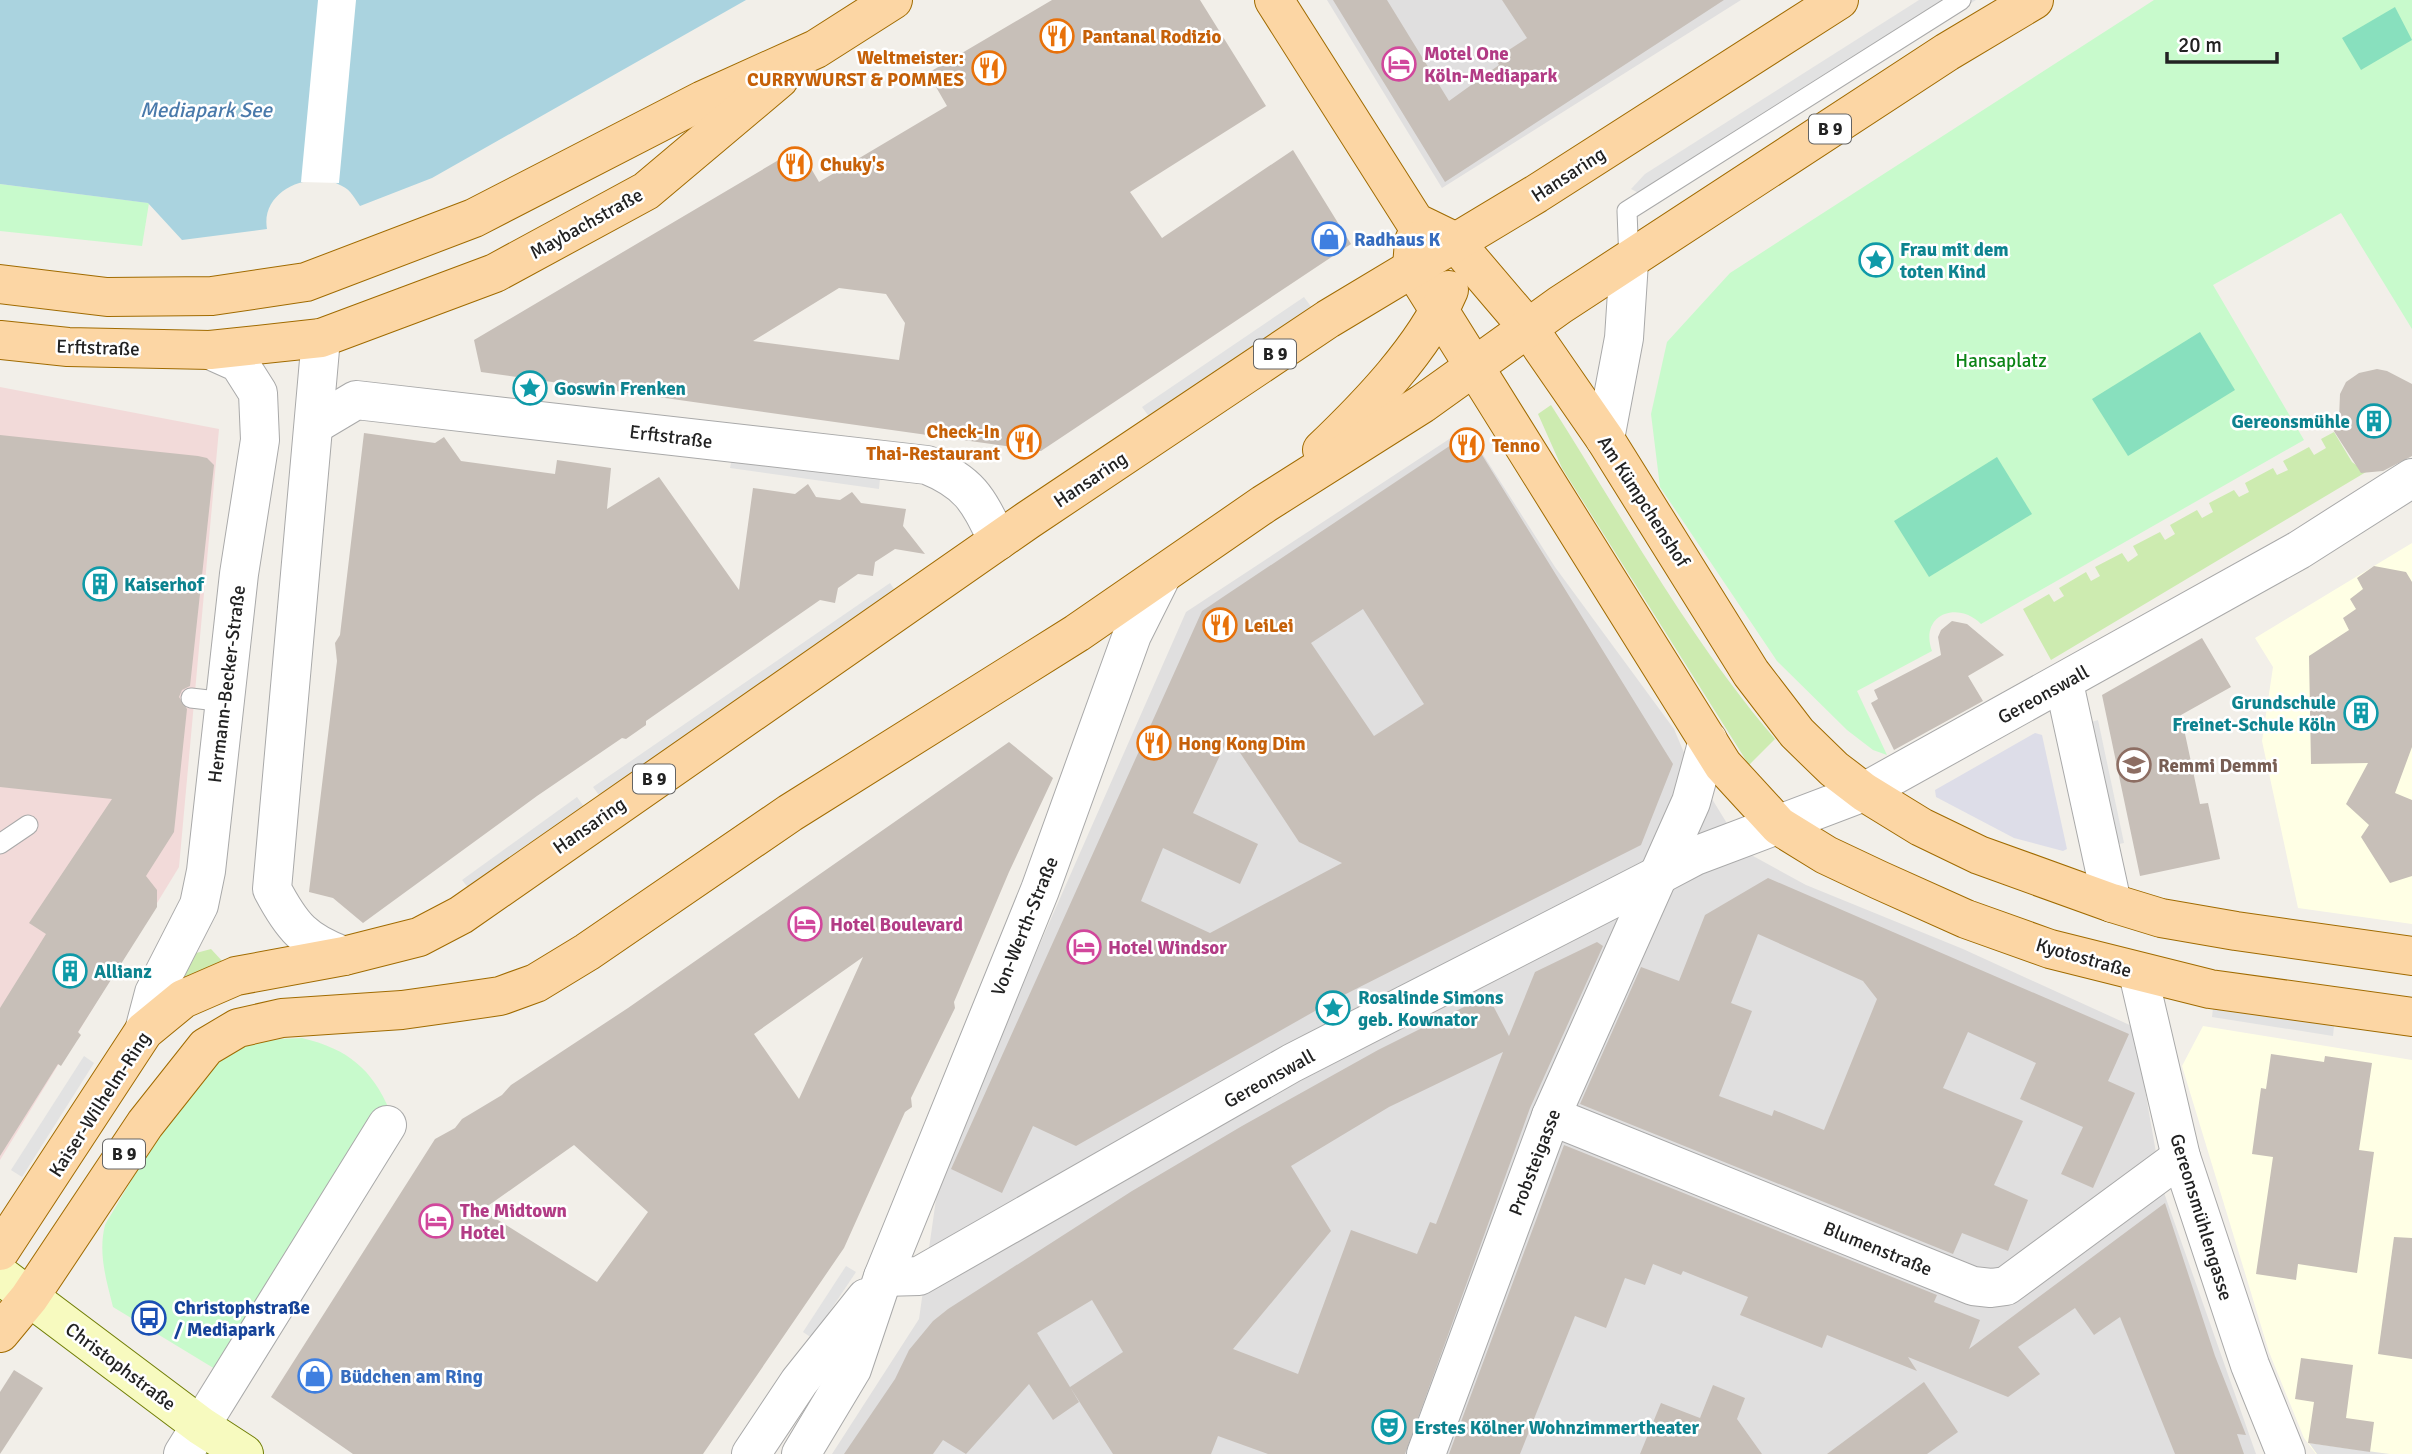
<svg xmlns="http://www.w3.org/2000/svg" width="2412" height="1454" font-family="Signika,sans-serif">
  <rect width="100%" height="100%" fill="#f2efe9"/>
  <g fill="#e0dfdf">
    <polygon points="1327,0 1741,0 1442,188"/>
    <polygon points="1466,428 1555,567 1674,729 1685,755 1744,851 1806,885 1963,949 2134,1027 2162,1187 2256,1454 832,1454 919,1319 940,1171 1186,612"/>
  </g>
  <polygon fill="#f2dad9" points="0,387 219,429 179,867 0,1160"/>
  <g fill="#ffffe5">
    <polygon points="2412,543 2412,924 2298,908 2262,741 2273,667 2255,638"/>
    <polygon points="2203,1026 2412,1060 2412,1454 2316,1454 2304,1438 2269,1352 2182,1066"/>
  </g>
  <g fill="#cdebb0">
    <path d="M1551,405C1623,518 1688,637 1775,739L1749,765L1562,468L1538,414Z"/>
    <polygon points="2334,432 2352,462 2366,472 2051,660 2023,609 2049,594 2054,602 2064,596 2059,588 2086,572 2091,581 2100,576 2095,567 2122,553 2128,562 2138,555 2133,546 2160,532 2165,540 2175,534 2170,525 2197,510 2202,518 2213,512 2209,503 2234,490 2239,497 2249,492 2245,483 2273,468 2277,475 2288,470 2283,461 2309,447 2314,455 2326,448 2321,439"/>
    <polygon points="211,949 223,962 176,984 185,956"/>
  </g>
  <g fill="#c8facc">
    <path d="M2154,0H2412V329L2341,213L2213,285L2304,440L1981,624C1957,600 1919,615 1932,651L1857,691L1887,755L1873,750L1847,730L1777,661L1660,487L1651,414L1667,342L1730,273Z"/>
    <polygon points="0,184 149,203 142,246 0,231"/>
    <path d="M302,1038C348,1049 372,1069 390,1111L220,1372L113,1307C106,1279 98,1253 105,1225C131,1183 189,1074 229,1052C250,1040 279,1039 302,1038Z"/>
  </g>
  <g fill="#88e0be">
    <polygon points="2395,7 2412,40 2361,70 2342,38"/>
    <polygon points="2200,332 2235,390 2128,456 2092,399"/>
    <polygon points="1997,457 2032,514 1929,577 1894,521"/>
  </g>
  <g fill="#e2e2e2">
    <polygon points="1919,0 1976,0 1656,202 1631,189 1645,174"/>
    <polygon points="1304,297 1312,308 1150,418 1142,407"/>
    <polygon points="732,458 880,479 879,489 730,468"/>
    <polygon points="890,583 896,592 602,799 593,787"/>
    <polygon points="2098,720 2124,843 2114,845 2088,723"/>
    <polygon points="577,797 585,808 470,890 462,880"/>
    <polygon points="2213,1008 2334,1026 2333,1036 2212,1017"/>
    <polygon points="84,1056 94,1063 22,1177 11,1170"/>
    <polygon points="846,1266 856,1272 812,1338 803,1332"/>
    <polygon points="2309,1443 2382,1453 2390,1454 2317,1454"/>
  </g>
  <polygon fill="#dddde8" points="2035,733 2042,735 2067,849 2063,851 2014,838 1936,797 1935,790"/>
  <path fill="#aad3df" d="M0,0H746L432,178L360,206C355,199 351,190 342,186C312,169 260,190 267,229L182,240L148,203L0,184Z"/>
  <polygon fill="#fff" points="318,0 356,0 339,183 301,182"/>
  <g fill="#c7bfb8" fill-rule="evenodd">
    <path d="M1052,0H1200L1266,106L1130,192L1162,238L1293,150L1351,244L1041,451L481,372L474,340L799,148L819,182L947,106L928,73ZM839,288L886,294L905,323L899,360L753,341Z"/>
    <polygon points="1333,0 1387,0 1449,101 1499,65 1495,59 1527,38 1502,0 1724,0 1445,182"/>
    <polygon points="2377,369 2387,371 2412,384 2412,456 2383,471 2361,473 2330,425 2339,419 2340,394 2346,382 2359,373"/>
    <polygon points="364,433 435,443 444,437 461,461 555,474 557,460 611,468 607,509 659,477 739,590 753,488 795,494 808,484 816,497 840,500 852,492 861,503 906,509 903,526 925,554 895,549 875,562 873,576 858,574 838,588 835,603 820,600 646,721 646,725 626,739 622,738 537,796 363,923 333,898 309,892 337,661 335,643 340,635"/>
    <polygon points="0,435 198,456 207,458 214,465 190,686 182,690 179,697 187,709 174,832 146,876 157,890 157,907 78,1032 81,1035 77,1041 61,1066 58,1064 0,1156 0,1008 46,934 29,923 112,799 0,787"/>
    <path d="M1460,439L1474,442L1673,764L1641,845L1338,998L1076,1146L1033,1126L1002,1193L951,1169L1202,611ZM1363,609L1424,704L1374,736L1311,643ZM1229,736L1299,842L1342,863L1210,933L1141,901L1163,848L1240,884L1258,844L1193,813Z"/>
    <polygon points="2374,566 2406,572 2412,582 2412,747 2395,793 2412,800 2412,876 2390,883 2361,837 2369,825 2346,804 2368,763 2311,764 2309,656 2349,630 2343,618 2356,609 2350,599 2363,589 2357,578"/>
    <polygon points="1952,621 1967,624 2004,655 1968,676 1983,701 1894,750 1871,703 1878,699 1874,690 1941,655 1938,637 1941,630"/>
    <polygon points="2202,638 2231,687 2181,715 2200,804 2208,803 2220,859 2140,876 2102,695"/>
    <path d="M1009,742L1053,778L1009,872L954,1002L955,1008L911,1098L912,1107L905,1112L844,1248L703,1454H353L271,1397L435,1139L455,1128L462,1119L502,1095L511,1085L628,1008ZM863,957L799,1099L754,1034ZM574,1145L648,1212L597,1282L482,1210Z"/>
    <path d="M1768,878L2129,1034L2108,1081L2135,1093L2093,1188L2061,1174L2083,1127L2020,1099L2036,1063L1968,1032L1943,1088L2023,1121L1994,1185L2028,1200L2008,1251L1962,1233L1953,1254L1580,1104L1641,967L1679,981L1705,915ZM1758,934L1863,981L1877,999L1824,1130L1774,1110L1772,1116L1719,1096L1752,1011L1731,1003Z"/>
    <path d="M1597,942L1603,946L1530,1108L1405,1454H1268L1218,1436L1211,1454H1113L1070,1387L1079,1402L1053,1420L1029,1384L966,1454L943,1440L933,1454H844L895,1379L909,1350L933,1321L948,1309L1132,1191L1242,1126L1378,1050L1466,1006L1488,996L1509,1036L1535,972ZM1503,1052L1436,1224L1430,1222L1417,1254L1351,1230L1298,1374L1233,1349L1331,1231L1291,1166L1389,1107ZM1092,1300L1123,1352L1070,1387L1037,1333Z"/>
    <polygon points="2271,1054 2324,1062 2325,1056 2372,1063 2359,1150 2374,1152 2357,1273 2298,1264 2296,1280 2256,1274 2273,1157 2252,1154 2261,1088 2266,1089"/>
    <polygon points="1564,1145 1937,1295 1934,1302 1980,1320 1969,1349 2165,1203 2215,1356 2246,1435 2237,1434 2244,1454 2175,1454 2120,1317 2094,1335 2075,1308 2018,1347 2040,1374 2008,1397 1908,1357 1917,1371 1827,1335 1822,1348 1740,1315 1748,1297 1683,1271 1681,1275 1653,1264 1645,1285 1625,1278 1606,1328 1575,1316 1520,1454 1449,1454"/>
    <polygon points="2394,1237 2412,1238 2412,1359 2378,1354"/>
    <polygon points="2301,1358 2353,1365 2346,1418 2374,1422 2370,1452 2308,1443 2314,1402 2295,1399"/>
    <polygon points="14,1370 43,1388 0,1454 0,1392"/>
    <polygon points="1924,1382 1958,1432 1927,1454 1827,1454"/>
    <polygon points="1713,1385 1745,1398 1737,1419 1762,1454 1640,1454 1661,1403 1700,1418"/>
  </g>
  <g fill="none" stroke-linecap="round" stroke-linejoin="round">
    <defs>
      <g id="lane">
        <polyline points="1629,262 1627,211 1961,0"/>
        <polyline points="191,698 226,702"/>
        <polyline points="0,844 28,825"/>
      </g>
      <g id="street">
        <path d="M321,338L272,889C292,927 304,941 344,956"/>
        <path d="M314,425L356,400L927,465C971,483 978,500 998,541"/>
        <polyline points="1605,439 1624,338 1629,262"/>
        <polyline points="2064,683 2112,903"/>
        <polyline points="2138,973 2181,1157 2250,1365 2286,1454"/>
        <polyline points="144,1031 154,993 199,905 206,871 239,574 260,440 258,393 239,363 210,350"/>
        <polyline points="1551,1116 1973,1286 1991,1288 2006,1286 2181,1157"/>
        <polyline points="883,1277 919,1276 1292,1063 1657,876 1695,856 1864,792 2299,550 2412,478"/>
        <polyline points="183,1454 387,1125"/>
        <polyline points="751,1454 799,1382 866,1298"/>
        <polyline points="801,1454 852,1369 883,1277 1040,890 1132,635 1162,575"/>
        <polyline points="1426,1454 1551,1116 1691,802 1708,740"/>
      </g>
      <polyline id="secondary" points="0,1275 201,1426 244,1454"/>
      <g id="primary">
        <polyline points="1274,0 1415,222 1454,241 1529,329 1605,439 1751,673 1797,733 1834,769 1864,792 1921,827 1979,855 2112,903 2161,918 2236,931 2412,956"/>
        <polyline points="1414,241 1412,267 1723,765 1779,826 1826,855 1879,880 1966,919 2050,949 2210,989 2412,1017"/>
        <polyline points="0,284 107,297 212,296 306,282 474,218 703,100 816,49 893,0"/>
        <polyline points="0,340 68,347 210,350 321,338 495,273 646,191 779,79"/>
        <path d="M1322,450C1368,406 1424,348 1449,290"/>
        <polyline points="0,1251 144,1031 183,999 236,976 344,956 419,937 461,915 1028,520 1328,319 1536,194 1839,0"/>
        <polyline points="0,1333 29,1298 145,1124 206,1047 238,1028 282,1018 402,1010 459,1002 500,996 536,983 587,952 790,813 1077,633 1264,504 1422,404 1560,305 1947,52 2034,0"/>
      </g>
    </defs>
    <use href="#lane" stroke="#a9a9a9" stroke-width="21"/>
    <use href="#street" stroke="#a9a9a9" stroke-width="40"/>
    <use href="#secondary" stroke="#707d05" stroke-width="40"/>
    <use href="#primary" stroke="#a06b00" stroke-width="40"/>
    <use href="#lane" stroke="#fff" stroke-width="19"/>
    <use href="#street" stroke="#fff" stroke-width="38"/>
    <use href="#secondary" stroke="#f7fabf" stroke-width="38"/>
    <use href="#primary" stroke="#fcd6a4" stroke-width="38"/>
  </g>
  <defs>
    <symbol id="restaurant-ring" viewBox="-11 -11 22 22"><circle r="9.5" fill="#fff" stroke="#e8710a" stroke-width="1.5"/><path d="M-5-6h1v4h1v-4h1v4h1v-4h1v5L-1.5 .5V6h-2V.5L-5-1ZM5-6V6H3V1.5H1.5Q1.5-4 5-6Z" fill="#e8710a"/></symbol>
    <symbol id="hotel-ring" viewBox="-11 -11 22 22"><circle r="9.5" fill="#fff" stroke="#d1479c" stroke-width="1.5"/><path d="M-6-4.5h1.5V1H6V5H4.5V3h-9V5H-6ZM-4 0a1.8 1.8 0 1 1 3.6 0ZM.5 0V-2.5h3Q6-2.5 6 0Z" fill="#d1479c"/></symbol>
    <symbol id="shop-ring" viewBox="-11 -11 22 22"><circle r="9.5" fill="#fff" stroke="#3f7fe0" stroke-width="1.5"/><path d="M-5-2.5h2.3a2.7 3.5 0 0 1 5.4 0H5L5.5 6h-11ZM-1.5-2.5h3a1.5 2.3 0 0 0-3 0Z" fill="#3f7fe0"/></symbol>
    <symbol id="sight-ring" viewBox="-11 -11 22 22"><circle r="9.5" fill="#fff" stroke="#0f9aa8" stroke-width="1.5"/><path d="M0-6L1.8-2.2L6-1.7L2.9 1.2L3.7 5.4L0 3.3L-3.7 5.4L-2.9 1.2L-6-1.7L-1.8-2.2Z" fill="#0f9aa8"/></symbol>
    <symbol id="building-ring" viewBox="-11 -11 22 22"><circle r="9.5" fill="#fff" stroke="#0f9aa8" stroke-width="1.5"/><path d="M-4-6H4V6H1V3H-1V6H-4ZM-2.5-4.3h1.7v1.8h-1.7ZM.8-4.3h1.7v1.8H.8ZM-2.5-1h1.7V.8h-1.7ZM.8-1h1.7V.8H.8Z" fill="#0f9aa8"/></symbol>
    <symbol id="school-ring" viewBox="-11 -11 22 22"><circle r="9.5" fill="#fff" stroke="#8d6e63" stroke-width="1.5"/><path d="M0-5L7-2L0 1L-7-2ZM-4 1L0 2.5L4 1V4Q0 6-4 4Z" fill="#8d6e63"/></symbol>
    <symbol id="bus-ring" viewBox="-11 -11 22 22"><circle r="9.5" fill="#fff" stroke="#1a4fb4" stroke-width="1.5"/><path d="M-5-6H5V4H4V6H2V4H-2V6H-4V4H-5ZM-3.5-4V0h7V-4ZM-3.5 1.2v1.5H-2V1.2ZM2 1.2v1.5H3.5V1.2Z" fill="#1a4fb4"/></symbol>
    <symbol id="theatre-ring" viewBox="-11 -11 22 22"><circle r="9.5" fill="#fff" stroke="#0f9aa8" stroke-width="1.5"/><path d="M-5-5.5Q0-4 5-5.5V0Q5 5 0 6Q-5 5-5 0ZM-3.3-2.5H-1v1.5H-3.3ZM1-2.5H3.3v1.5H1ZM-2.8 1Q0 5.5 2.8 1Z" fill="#0f9aa8"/></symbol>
  </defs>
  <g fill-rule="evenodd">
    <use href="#restaurant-ring" x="1038" y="17" width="38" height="38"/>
    <use href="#hotel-ring" x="1380" y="45" width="38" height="38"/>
    <use href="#restaurant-ring" x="970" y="49" width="38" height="38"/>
    <use href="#restaurant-ring" x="776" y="145" width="38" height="38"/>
    <use href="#shop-ring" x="1310" y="220" width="38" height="38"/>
    <use href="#sight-ring" x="1857" y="241" width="38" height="38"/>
    <use href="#sight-ring" x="511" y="369" width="38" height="38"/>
    <use href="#building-ring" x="2355" y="402" width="38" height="38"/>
    <use href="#restaurant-ring" x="1005" y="423" width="38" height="38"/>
    <use href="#restaurant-ring" x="1448" y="426" width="38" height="38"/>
    <use href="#building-ring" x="81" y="565" width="38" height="38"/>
    <use href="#restaurant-ring" x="1201" y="606" width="38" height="38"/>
    <use href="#building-ring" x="2342" y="694" width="38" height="38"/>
    <use href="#restaurant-ring" x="1135" y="724" width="38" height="38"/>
    <use href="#school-ring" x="2115" y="746" width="38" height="38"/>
    <use href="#hotel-ring" x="786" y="905" width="38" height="38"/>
    <use href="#hotel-ring" x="1065" y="928" width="38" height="38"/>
    <use href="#building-ring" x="51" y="952" width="38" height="38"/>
    <use href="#sight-ring" x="1314" y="989" width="38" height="38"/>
    <use href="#hotel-ring" x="417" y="1202" width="38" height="38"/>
    <use href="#bus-ring" x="130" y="1299" width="38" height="38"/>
    <use href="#shop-ring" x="296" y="1357" width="38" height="38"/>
    <use href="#theatre-ring" x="1370" y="1408" width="38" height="38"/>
  </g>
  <g text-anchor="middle" stroke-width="5" stroke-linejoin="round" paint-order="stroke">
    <g fill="#fff" stroke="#646464" stroke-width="2">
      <rect x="1809" y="114.5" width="42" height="29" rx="5"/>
      <rect x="1254" y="339.5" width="42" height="29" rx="5"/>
      <rect x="633" y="764.5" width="42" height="29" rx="5"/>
      <rect x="103" y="1139.5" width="42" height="29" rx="5"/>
    </g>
    <g font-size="18" font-weight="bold" fill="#222">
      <text x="1830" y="135">B 9</text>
      <text x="1275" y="360">B 9</text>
      <text x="654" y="785">B 9</text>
      <text x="124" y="1160">B 9</text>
    </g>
    <g font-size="19" font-weight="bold" fill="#c56008" stroke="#fff" text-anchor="start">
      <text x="1082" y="43">Pantanal Rodizio</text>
      <text x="964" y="64" text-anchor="end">Weltmeister:<tspan x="964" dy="22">CURRYWURST &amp; POMMES</tspan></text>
      <text x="820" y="171">Chuky's</text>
      <text x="1000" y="438" text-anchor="end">Check-In<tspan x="1000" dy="22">Thai-Restaurant</tspan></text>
      <text x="1492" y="452">Tenno</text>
      <text x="1244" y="632">LeiLei</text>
      <text x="1178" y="750">Hong Kong Dim</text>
    </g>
    <g font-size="19" font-weight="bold" fill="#b23c85" stroke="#fff" text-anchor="start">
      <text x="1424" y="60">Motel One<tspan x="1424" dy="22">Köln-Mediapark</tspan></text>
      <text x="830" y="931">Hotel Boulevard</text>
      <text x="1108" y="954">Hotel Windsor</text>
      <text x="460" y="1217">The Midtown<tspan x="460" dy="22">Hotel</tspan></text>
    </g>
    <g font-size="19" fill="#222" stroke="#fff">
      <text transform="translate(1568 174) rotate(-33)" y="7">Hansaring</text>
      <text transform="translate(586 223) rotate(-29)" y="7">Maybachstraße</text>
      <text transform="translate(98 347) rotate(2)" y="7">Erftstraße</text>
      <text transform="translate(671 436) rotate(7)" y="7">Erftstraße</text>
      <text transform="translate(1090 479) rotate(-34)" y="7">Hansaring</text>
      <text transform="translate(1644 501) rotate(57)" y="7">Am Kümpchenshof</text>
      <text transform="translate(226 684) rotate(-83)" y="7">Hermann-Becker-Straße</text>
      <text transform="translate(2043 694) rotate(-29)" y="7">Gereonswall</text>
      <text transform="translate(589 825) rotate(-35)" y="7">Hansaring</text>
      <text transform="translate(1024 926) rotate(-68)" y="7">Von-Werth-Straße</text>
      <text transform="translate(2084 957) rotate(16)" y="7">Kyotostraße</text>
      <text transform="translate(1269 1078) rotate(-29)" y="7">Gereonswall</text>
      <text transform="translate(99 1104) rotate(-57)" y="7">Kaiser-Wilhelm-Ring</text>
      <text transform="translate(1534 1162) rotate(-69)" y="7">Probsteigasse</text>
      <text transform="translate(2202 1217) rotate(73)" y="7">Gereonsmühlengasse</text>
      <text transform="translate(1878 1248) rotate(22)" y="7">Blumenstraße</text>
      <text transform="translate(121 1366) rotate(37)" y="7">Christophstraße</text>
    </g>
    <g font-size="19" font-weight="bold" fill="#366cbe" stroke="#fff" text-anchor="start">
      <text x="1354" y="246">Radhaus K</text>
      <text x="340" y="1383">Büdchen am Ring</text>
    </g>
    <g font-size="19" font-weight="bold" fill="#0d838f" stroke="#fff" text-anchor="start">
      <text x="1900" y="256">Frau mit dem<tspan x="1900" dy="22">toten Kind</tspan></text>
      <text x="554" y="395">Goswin Frenken</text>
      <text x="2350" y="428" text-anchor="end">Gereonsmühle</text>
      <text x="124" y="591">Kaiserhof</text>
      <text x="2336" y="709" text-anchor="end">Grundschule<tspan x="2336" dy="22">Freinet-Schule Köln</tspan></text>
      <text x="94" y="978">Allianz</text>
      <text x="1358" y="1004">Rosalinde Simons<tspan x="1358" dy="22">geb. Kownator</tspan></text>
      <text x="1414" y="1434">Erstes Kölner Wohnzimmertheater</text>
    </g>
    <g font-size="19" fill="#0c8416" stroke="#fff">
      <text x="2001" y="367">Hansaplatz</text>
    </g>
    <g font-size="19" font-weight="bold" fill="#785e54" stroke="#fff" text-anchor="start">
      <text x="2158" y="772">Remmi Demmi</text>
    </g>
    <g font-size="19" font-weight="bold" fill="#164399" stroke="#fff" text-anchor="start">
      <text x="174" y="1314">Christophstraße<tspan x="174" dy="22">/ Mediapark</tspan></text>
    </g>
    <g font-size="21" font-style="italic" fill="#4a7aab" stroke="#fff">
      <text x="206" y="117">Mediapark See</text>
    </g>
  </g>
  <path d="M2167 52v10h110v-10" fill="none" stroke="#222222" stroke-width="3.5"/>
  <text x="2178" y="52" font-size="21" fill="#222222" stroke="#ffffff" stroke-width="5" paint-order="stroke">20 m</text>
</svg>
